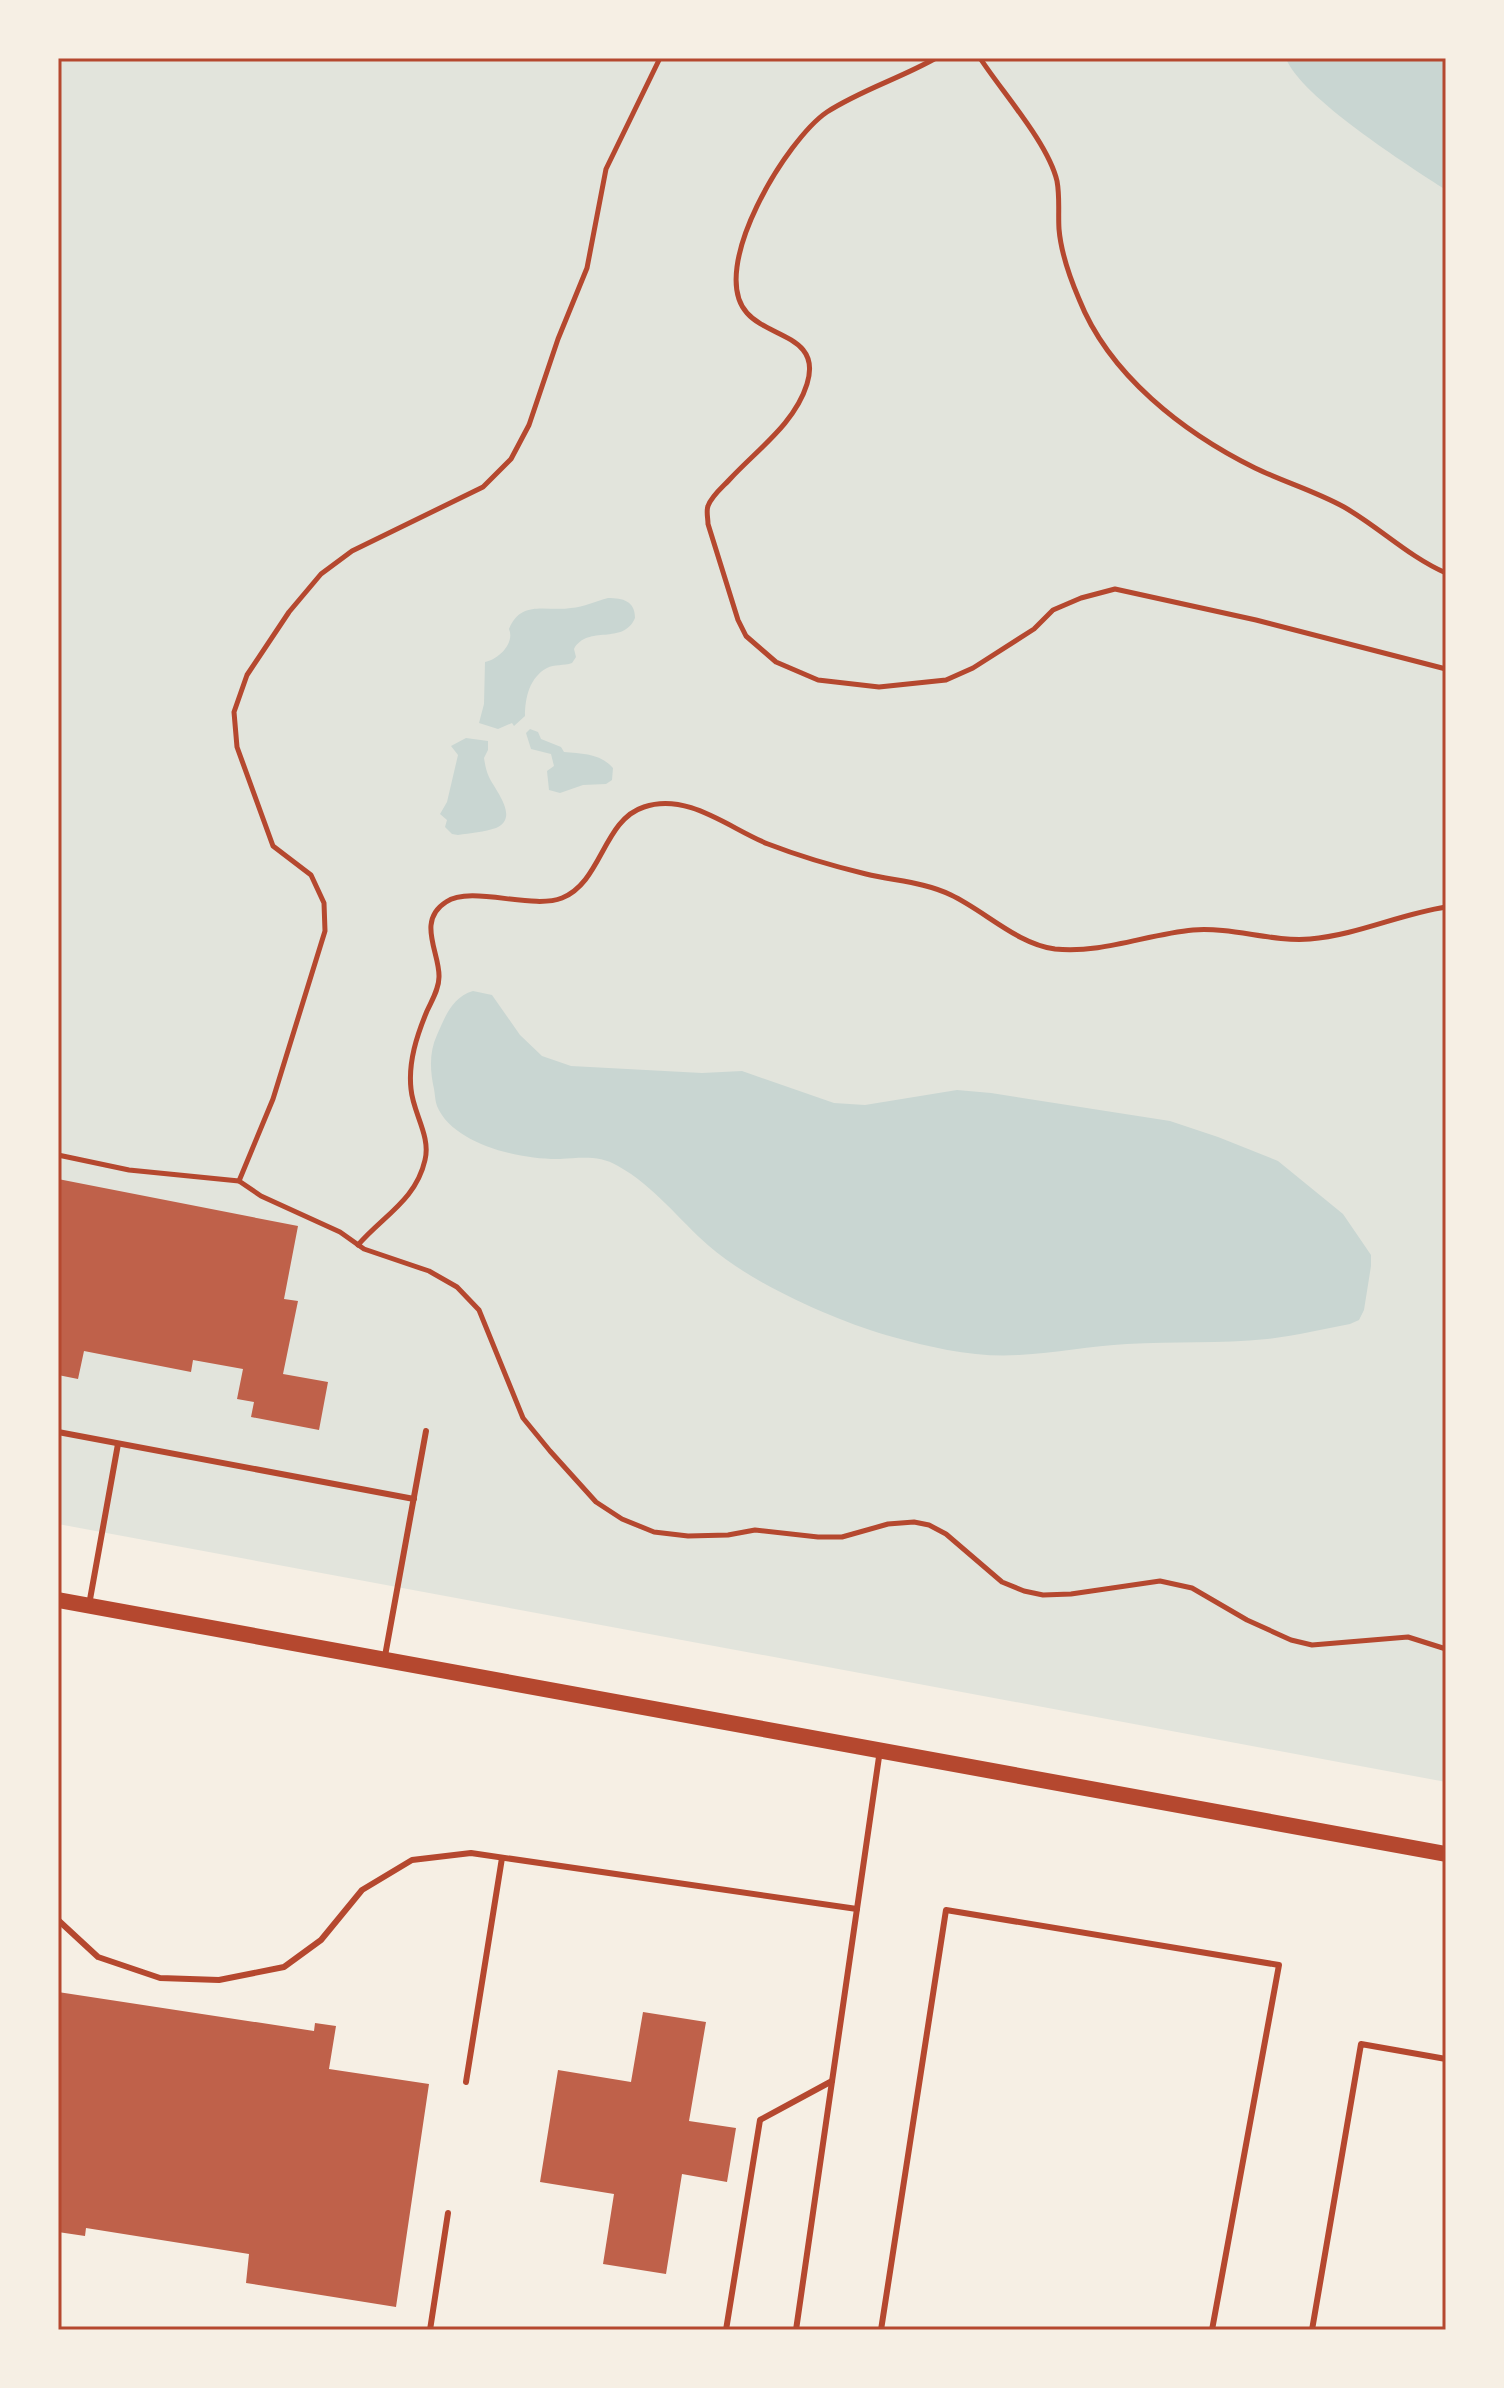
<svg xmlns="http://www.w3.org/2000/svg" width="1504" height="2388" font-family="Rubik,sans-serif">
  <rect width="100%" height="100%" fill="#f6efe4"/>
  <polygon fill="#e2e4dc" points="58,58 1446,58 1446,1782 58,1524"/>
  <g fill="#c9d6d2">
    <path d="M1286,58H1446V190C1409,166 1299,96 1286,58Z"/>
    <path d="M608,598C623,598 635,601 635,618C623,646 588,624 574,649L576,657L572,663C564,666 554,664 547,668C530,677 525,697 525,716L514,726L512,723L498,729L479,723L484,704L485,662C499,659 515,643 509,629C521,599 547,612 571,608C584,607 596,601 608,598Z"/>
    <path d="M530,729L538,732L541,739L561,747L564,752C582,754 600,753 613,768L612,780L606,784L583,785L560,793L549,790L547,771L554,766L551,754L531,749L526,733Z"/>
    <path d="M466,738L488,741V750L484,758C485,764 486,771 489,777C495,790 520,818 496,828C485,832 470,833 458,835L452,834L445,827L447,820L440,814L447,802L458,755L451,746Z"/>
    <path d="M473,991L492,995L520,1035L542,1056L571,1066L702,1073L742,1071L834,1103L865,1105L957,1090L991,1093L1170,1121L1218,1137L1278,1161L1343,1214L1371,1255V1266L1364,1310L1359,1320L1350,1324C1322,1329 1295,1336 1267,1339C1220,1344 1174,1341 1127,1344C1091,1346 1055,1353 1019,1355C978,1358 932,1348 893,1337C838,1322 752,1284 709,1246C679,1220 654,1186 618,1166C599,1155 581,1158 560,1159C522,1160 453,1145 437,1106C435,1101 435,1094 434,1089C430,1071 429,1052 437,1035C445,1017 452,997 473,991Z"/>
  </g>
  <g fill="#bf614a">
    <polygon points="58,1179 298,1226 284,1299 298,1301 283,1374 328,1382 319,1430 251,1417 254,1402 237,1399 243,1369 193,1360 191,1372 84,1351 78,1379 58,1375"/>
    <polygon points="58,1992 314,2031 315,2023 336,2026 329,2069 429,2084 396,2307 246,2283 249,2254 86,2228 85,2236 58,2232"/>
    <polygon points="643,2012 706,2022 689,2121 736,2128 727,2182 682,2174 666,2274 603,2264 614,2194 540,2182 558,2070 631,2082"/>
  </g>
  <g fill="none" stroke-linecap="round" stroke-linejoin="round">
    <g stroke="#b5482f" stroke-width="5">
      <path d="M936,58C901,78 861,90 827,112C787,139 707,269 747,313C769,338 822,336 807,384C795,423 758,449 731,478C724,486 712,495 708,506C706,511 708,518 708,524L738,620L746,636L776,662L818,680L879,687L946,680L973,668L1034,629L1053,610L1081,598L1115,589L1256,620L1446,669"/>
      <path d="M980,58C1002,92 1048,143 1057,181C1060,197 1058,213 1059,229C1061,253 1070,278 1079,299C1109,375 1184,433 1255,468C1284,482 1315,491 1344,507C1379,527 1409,557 1446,573"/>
      <polyline points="58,1155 129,1170 239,1181 261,1196 340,1232 364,1249 429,1271 457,1287 479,1310 523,1418 550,1451 596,1502 622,1519 654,1532 688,1536 728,1535 755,1530 818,1537 842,1537 888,1524 914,1522 929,1525 946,1534 1002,1582 1024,1591 1043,1595 1071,1594 1160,1581 1192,1588 1247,1620 1291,1640 1312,1645 1408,1637 1446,1649"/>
      <polyline points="239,1181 273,1099 325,931 324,903 311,875 273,846 237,747 234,712 247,675 289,612 321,574 352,551 483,487 511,459 529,425 558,339 587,268 606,169 660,58"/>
      <path d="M358,1245C383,1216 416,1200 425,1160C431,1136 413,1113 411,1089C408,1062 417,1035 427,1011C432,1000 439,989 439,977C440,953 416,921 446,902C471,885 532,910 562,898C602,882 603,820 644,807C688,792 730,829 768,844C799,856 833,866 866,874C895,881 924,882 951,895C985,911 1017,944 1055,949C1101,954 1148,934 1193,930C1233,927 1271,942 1310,939C1357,935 1400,914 1446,907"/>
    </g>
    <g stroke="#b5482f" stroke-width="6">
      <polyline points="58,1432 414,1499"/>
      <polyline points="89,1605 118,1444"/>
      <polyline points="385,1656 426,1431"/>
      <polyline points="58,1920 98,1957 160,1978 219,1980 284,1967 321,1940 362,1890 412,1860 471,1853 857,1909"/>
      <polyline points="466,2082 502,1858"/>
      <polyline points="430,2330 448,2213"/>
      <polyline points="726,2330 760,2120 832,2081"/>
      <polyline points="796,2330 880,1750"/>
      <polyline points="881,2330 946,1910 1279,1965 1212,2330"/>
      <polyline points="1312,2330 1361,2044 1446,2059"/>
    </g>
    <polyline stroke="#b5482f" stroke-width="16" points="58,1600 1446,1854"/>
  </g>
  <rect width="1504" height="2388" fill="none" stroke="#f6efe4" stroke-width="120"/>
  <rect x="60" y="60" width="1384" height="2268" fill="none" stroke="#b5482f" stroke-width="3"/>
</svg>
